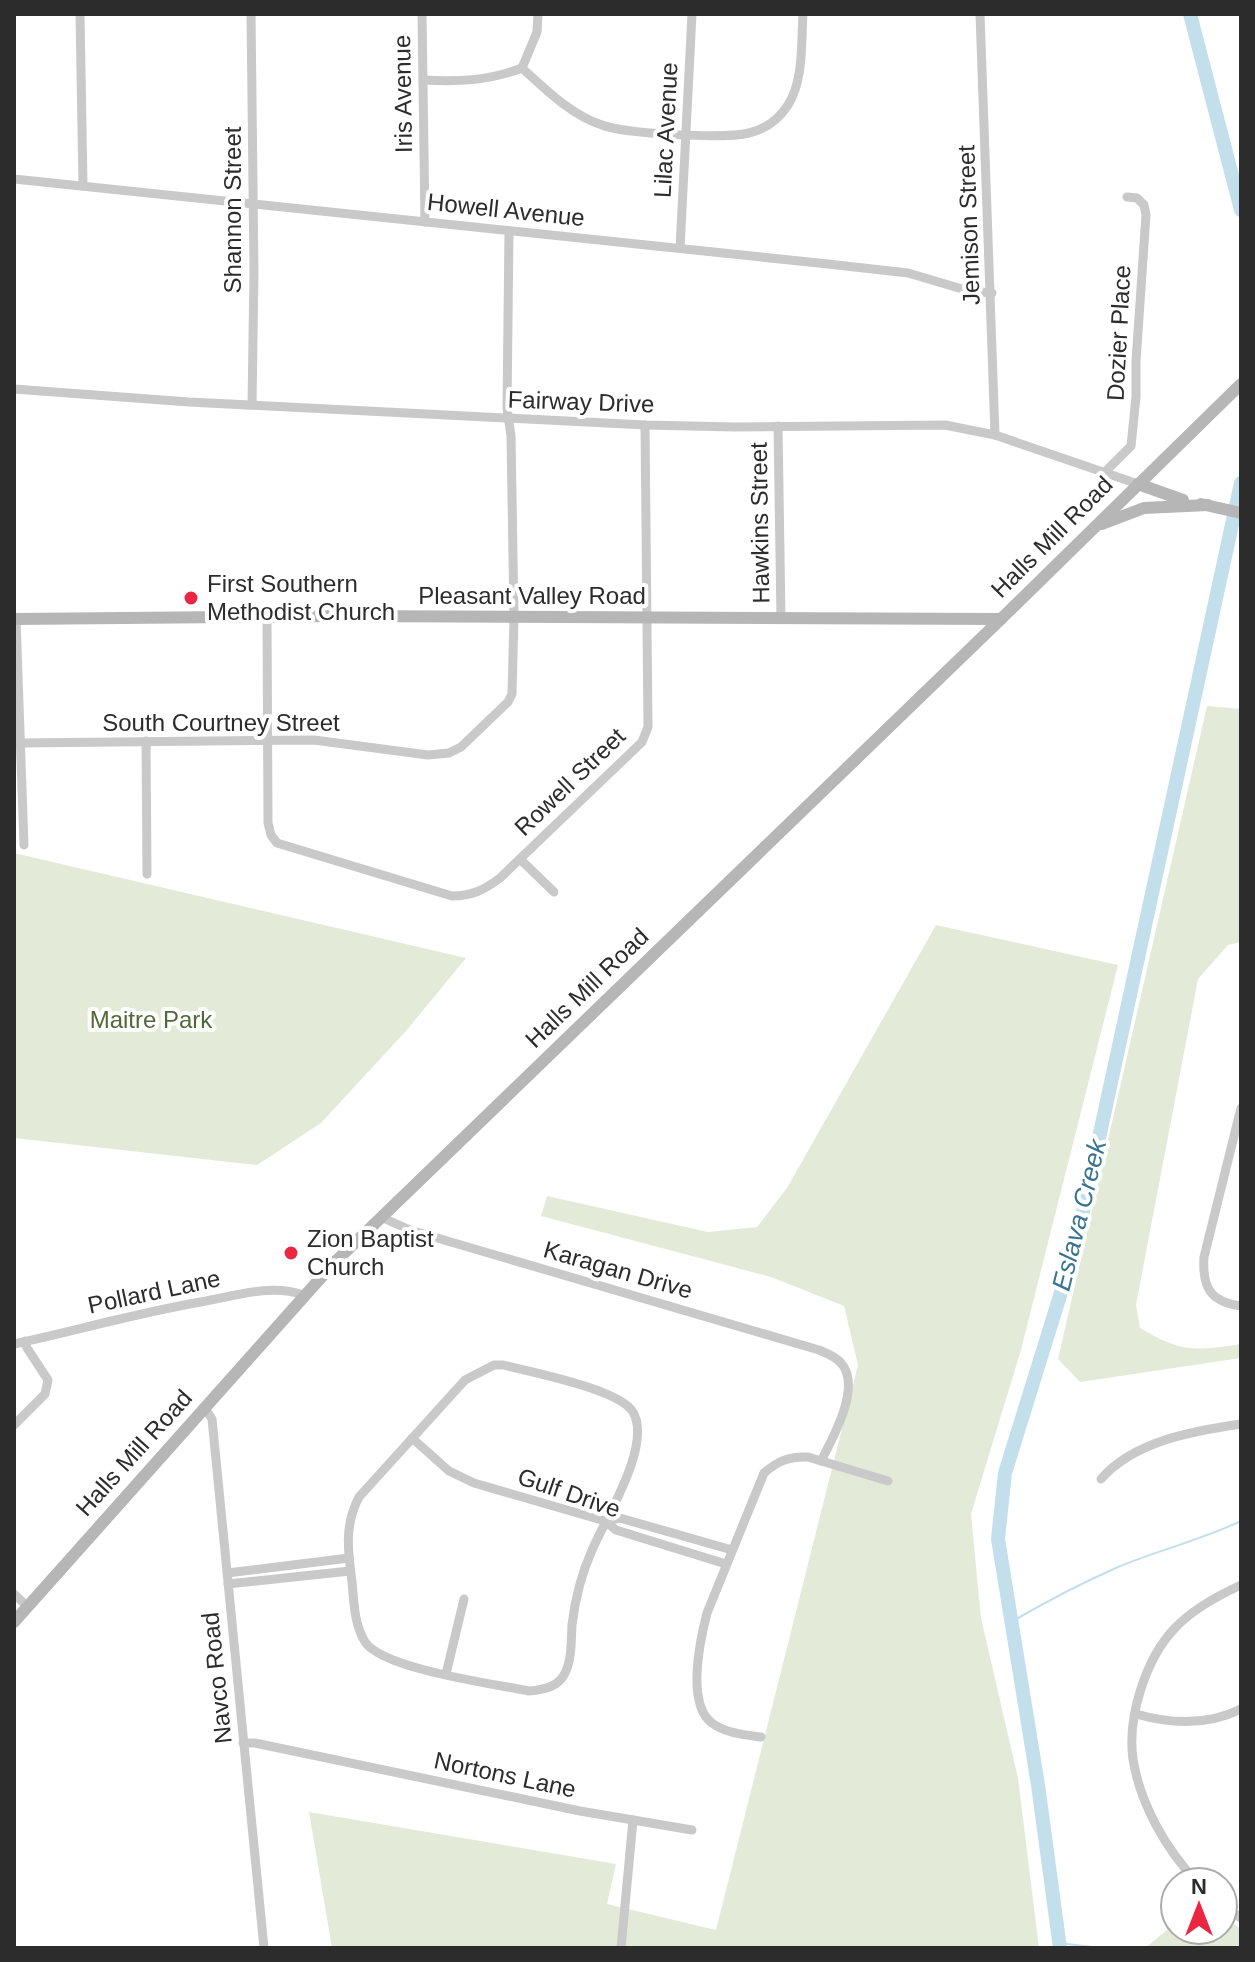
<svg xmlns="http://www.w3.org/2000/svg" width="1255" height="1962" font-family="Helvetica,sans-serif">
  <rect width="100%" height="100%" fill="#fff"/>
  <g fill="#e3ebd8">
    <path d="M1207,706L1241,709V942L1228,945L1198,979L1136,1305L1140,1328C1183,1353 1194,1351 1241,1344V1358L1080,1382L1058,1359Z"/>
    <polygon points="14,853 466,958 406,1031 321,1123 257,1165 14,1138"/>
    <polygon points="936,925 1118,965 1021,1350 971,1514 981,1618 1018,1778 1039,1948 332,1948 309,1812 616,1864 607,1904 716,1930 858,1365 844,1306 771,1277 541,1216 547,1196 708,1232 757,1227 787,1188"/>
    <polygon points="1223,1916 1241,1929 1241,1948 1145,1948 1175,1923 1175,1930 1223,1930"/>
  </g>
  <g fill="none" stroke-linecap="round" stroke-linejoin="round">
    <g stroke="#c3dfec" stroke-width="2">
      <path d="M1013,1621C1047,1601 1082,1583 1118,1567C1159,1550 1201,1540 1241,1521"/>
      <polyline points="1059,1943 1100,1948"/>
    </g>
    <g stroke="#c3dfec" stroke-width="14">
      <polyline points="1190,14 1241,210"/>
      <polyline points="1060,1948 1038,1785 998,1539 1005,1473 1076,1244 1241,483"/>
    </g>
    <g stroke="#c9c9c9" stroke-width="9">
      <polyline points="80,14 83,186"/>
      <polyline points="251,14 254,271 252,405"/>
      <polyline points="422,14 425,222"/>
      <polyline points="980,14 995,435"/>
      <polyline points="522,68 537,32 538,14"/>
      <path d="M423,80C458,82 488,81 522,68C545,89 571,115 602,125C626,134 724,139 749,133C766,129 779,119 788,105C804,80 801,42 803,14"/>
      <polyline points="14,179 828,264 908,273 969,291 992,293"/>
      <polyline points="680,248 692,14"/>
      <polyline points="14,389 189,402 645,425 735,427 945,425 995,435 1138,484"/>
      <polyline points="778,426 781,619"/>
      <polyline points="1105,472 1131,446 1136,397 1136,361 1146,215 1144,205 1137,198 1127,197"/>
      <path d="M267,617L268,823L271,835L277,843L452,896C472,896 484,890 500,878L642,742L648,727L645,425"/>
      <polyline points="16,619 24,845"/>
      <polyline points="146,741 147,874"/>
      <polyline points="20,743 314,740 428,755 449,753 461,747 508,702 512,694 514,617 511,436 507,408 509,231"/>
      <polyline points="520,859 554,892"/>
      <path d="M1241,1108L1204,1257C1202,1287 1210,1302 1241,1306"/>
      <path d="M381,1217L410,1230L819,1350C826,1353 835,1356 841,1363C862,1386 833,1438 821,1461"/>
      <path d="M14,1344C78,1330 141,1312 206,1301C237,1295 273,1284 303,1295"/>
      <path d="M494,1365H503C531,1372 619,1389 633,1412C652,1445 607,1516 593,1548C582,1572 575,1599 572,1625C571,1641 572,1659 565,1673C559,1687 543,1690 529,1691C494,1684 383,1669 365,1642C354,1624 354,1602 352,1582C348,1552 344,1525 359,1497L465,1380Z"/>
      <polyline points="204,1407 212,1419 264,1948"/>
      <polyline points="14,1425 45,1394 48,1380 27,1348 25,1341"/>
      <polyline points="412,1438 449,1471 474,1483 605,1521 616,1530 726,1564"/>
      <path d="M1101,1479C1134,1441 1193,1431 1241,1424"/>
      <polyline points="605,1521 620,1518 732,1550"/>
      <polyline points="227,1573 349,1558"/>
      <polyline points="228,1584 350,1571"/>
      <polyline points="14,1594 27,1606"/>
      <polyline points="446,1674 464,1599"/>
      <path d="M1136,1714C1171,1724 1207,1726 1241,1709"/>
      <path d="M761,1737C745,1735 725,1733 712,1723C686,1704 700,1640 707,1613L764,1473C778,1461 789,1456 808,1457L888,1481"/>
      <polyline points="243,1743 255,1743 580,1811 692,1830"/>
      <path d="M1197,1882C1166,1849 1140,1804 1133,1759C1127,1717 1146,1658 1175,1628C1193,1609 1217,1596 1241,1585"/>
      <polyline points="1223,1906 1241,1918"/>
      <polyline points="621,1948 633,1820"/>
    </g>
    <g stroke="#b6b6b6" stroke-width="12">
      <polyline points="1138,484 1183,500"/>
      <polyline points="1201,504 1241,513"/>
      <polyline points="1102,524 1144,508 1208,505"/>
      <polyline points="14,619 339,616 1001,619"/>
      <polyline points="14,1622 334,1263 1001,619 1241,384"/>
    </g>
  </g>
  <g fill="#eb2642" stroke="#fff" stroke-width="3">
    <circle cx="191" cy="598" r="8"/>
    <circle cx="291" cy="1253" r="8"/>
  </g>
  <g text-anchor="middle" stroke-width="8" stroke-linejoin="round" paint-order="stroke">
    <g font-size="24" fill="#2c2c2c" stroke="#fff">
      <text transform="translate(403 94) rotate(-91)" y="8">Iris Avenue</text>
      <text transform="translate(666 130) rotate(-87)" y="8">Lilac Avenue</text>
      <text transform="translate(233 210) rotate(-90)" y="8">Shannon Street</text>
      <text transform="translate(506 210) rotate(6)" y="8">Howell Avenue</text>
      <text transform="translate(969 225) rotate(-92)" y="8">Jemison Street</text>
      <text transform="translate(1119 333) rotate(-87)" y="8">Dozier Place</text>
      <text transform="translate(581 402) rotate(2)" y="8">Fairway Drive</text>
      <text transform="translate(760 523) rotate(-91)" y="8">Hawkins Street</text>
      <text transform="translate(1052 537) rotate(-45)" y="8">Halls Mill Road</text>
      <text x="532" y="604">Pleasant Valley Road</text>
      <text x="221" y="731">South Courtney Street</text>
      <text transform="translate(570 782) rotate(-44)" y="8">Rowell Street</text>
      <text transform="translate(587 988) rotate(-44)" y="8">Halls Mill Road</text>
      <text transform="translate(618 1270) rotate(16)" y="8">Karagan Drive</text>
      <text transform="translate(154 1292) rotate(-12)" y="8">Pollard Lane</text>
      <text transform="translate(134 1453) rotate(-48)" y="8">Halls Mill Road</text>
      <text transform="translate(569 1493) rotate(19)" y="8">Gulf Drive</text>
      <text transform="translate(217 1678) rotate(-96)" y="8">Navco Road</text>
      <text transform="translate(505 1775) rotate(12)" y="8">Nortons Lane</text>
    </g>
    <g font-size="24" fill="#2c2c2c" stroke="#fff" text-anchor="start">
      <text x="207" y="592">First Southern<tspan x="207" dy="28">Methodist Church</tspan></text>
      <text x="307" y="1247">Zion Baptist<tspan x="307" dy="28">Church</tspan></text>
    </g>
    <g font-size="24" fill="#526838" stroke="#fff">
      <text x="151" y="1028">Maitre Park</text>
    </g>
    <g font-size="26" font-style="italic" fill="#387490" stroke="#fff">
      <text transform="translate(1079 1215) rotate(-76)" y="9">Eslava Creek</text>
    </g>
  </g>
  <rect width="1255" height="1962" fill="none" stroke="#2c2c2c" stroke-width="32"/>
  <g transform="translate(1199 1906)"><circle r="38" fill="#ffffff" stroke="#ababab" stroke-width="2"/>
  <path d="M0-6L14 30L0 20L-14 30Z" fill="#eb2642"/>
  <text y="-12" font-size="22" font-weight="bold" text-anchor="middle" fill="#2c2c2c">N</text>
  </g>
</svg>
